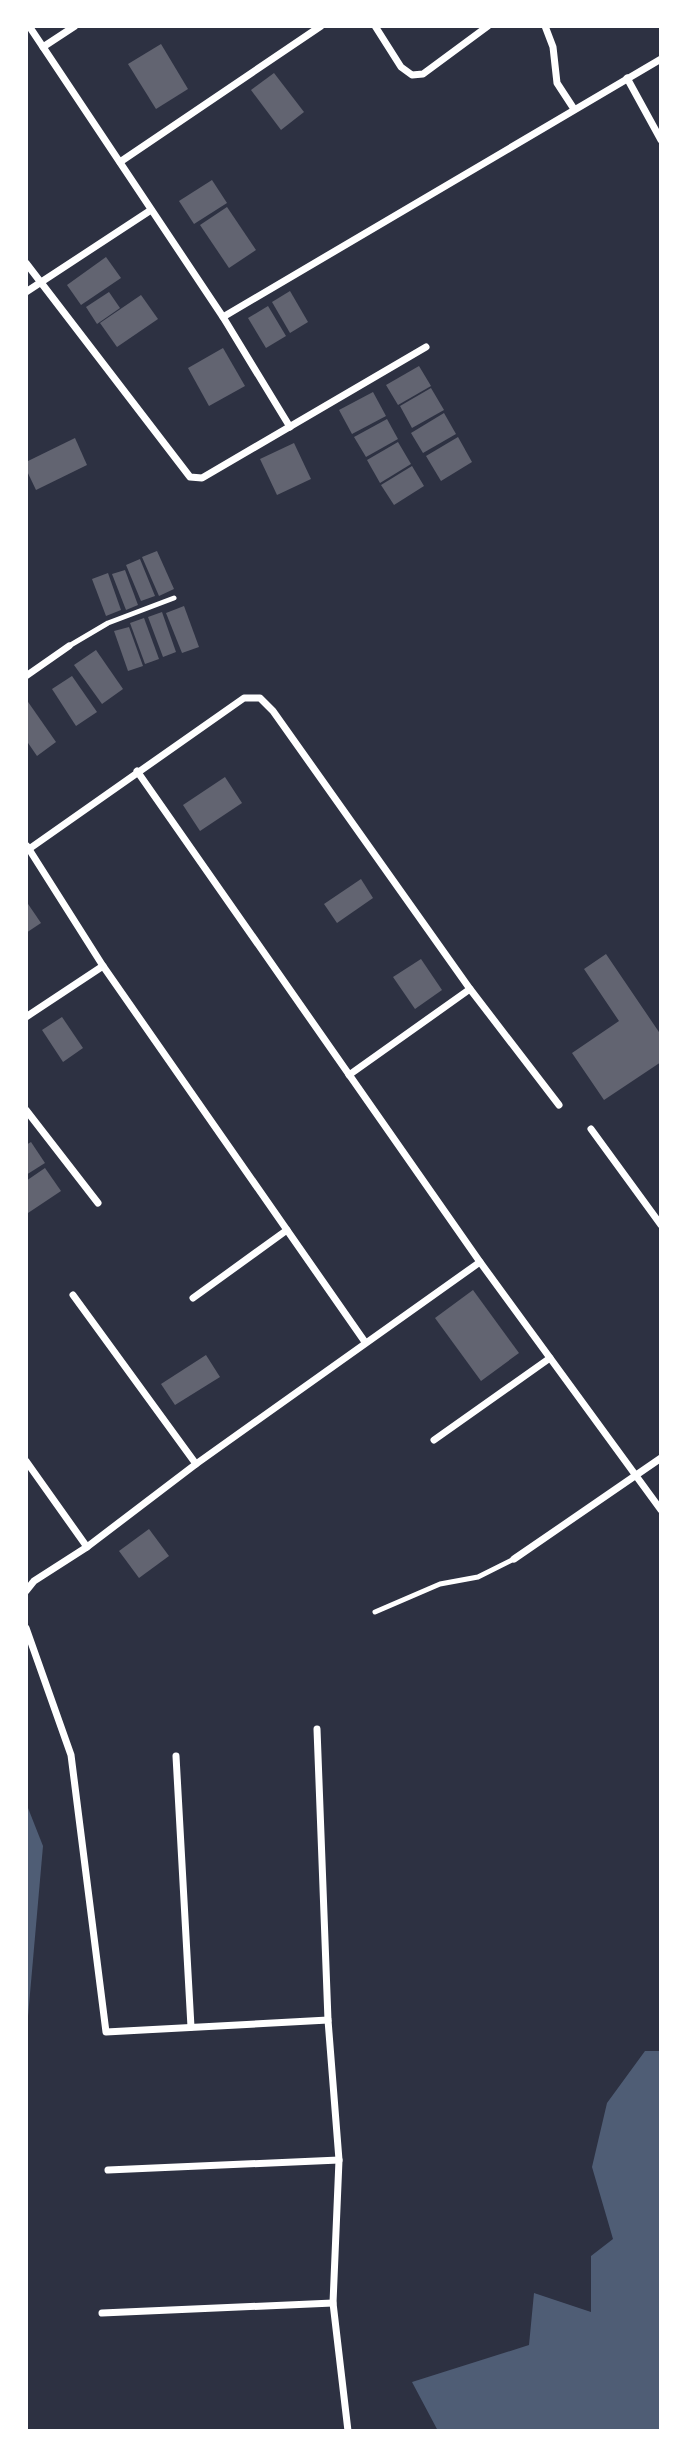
<svg xmlns="http://www.w3.org/2000/svg" width="687" height="2457" font-family="'Sofia Sans Condensed',sans-serif">
  <rect width="100%" height="100%" fill="#2d3142"/>
  <g fill="#4f5d75">
    <polygon points="26,1803 43,1846 26,2039"/>
    <polygon points="645,2051 661,2051 661,2431 438,2431 412,2382 529,2345 534,2293 591,2312 591,2256 613,2239 592,2167 607,2103"/>
  </g>
  <g fill="#626471">
    <polygon points="161,44 188,89 156,109 128,64"/>
    <polygon points="274,73 304,112 281,130 251,90"/>
    <polygon points="212,180 227,203 194,224 179,201"/>
    <polygon points="227,207 256,250 229,268 200,225"/>
    <polygon points="106,257 121,278 81,305 67,285"/>
    <polygon points="290,291 308,322 290,333 272,302"/>
    <polygon points="109,292 120,308 97,324 86,307"/>
    <polygon points="141,295 158,319 117,347 100,323"/>
    <polygon points="268,306 286,336 266,348 248,318"/>
    <polygon points="223,348 245,386 209,406 188,368"/>
    <polygon points="419,366 431,386 398,405 386,385"/>
    <polygon points="431,388 444,410 412,428 400,406"/>
    <polygon points="373,392 386,416 352,434 339,410"/>
    <polygon points="444,413 456,434 423,453 411,433"/>
    <polygon points="387,419 398,439 366,457 354,437"/>
    <polygon points="458,437 472,462 441,481 426,456"/>
    <polygon points="75,438 87,465 36,490 26,469 26,462"/>
    <polygon points="398,442 411,464 380,483 367,460"/>
    <polygon points="294,443 311,479 277,495 260,459"/>
    <polygon points="412,466 424,486 394,505 381,485"/>
    <polygon points="157,551 174,589 159,596 142,557"/>
    <polygon points="140,559 155,596 141,601 126,565"/>
    <polygon points="125,570 138,605 126,610 112,574"/>
    <polygon points="108,573 121,610 106,616 92,579"/>
    <polygon points="184,606 199,647 182,653 166,613"/>
    <polygon points="162,612 176,652 163,657 148,617"/>
    <polygon points="144,618 159,659 145,664 130,623"/>
    <polygon points="129,627 143,666 128,671 114,631"/>
    <polygon points="96,650 123,689 102,704 74,665"/>
    <polygon points="72,676 97,712 76,726 52,689"/>
    <polygon points="26,699 56,742 37,756 26,740"/>
    <polygon points="225,777 242,803 200,831 183,805"/>
    <polygon points="361,879 373,898 337,923 324,904"/>
    <polygon points="26,901 41,923 26,933"/>
    <polygon points="606,954 661,1035 661,1062 604,1100 572,1053 619,1021 584,969"/>
    <polygon points="421,959 442,990 415,1009 393,977"/>
    <polygon points="62,1017 83,1048 63,1062 42,1030"/>
    <polygon points="31,1142 45,1163 26,1175 26,1145"/>
    <polygon points="45,1168 61,1191 28,1213 26,1181"/>
    <polygon points="473,1290 519,1353 481,1381 435,1318"/>
    <polygon points="206,1355 220,1377 175,1405 161,1384"/>
    <polygon points="149,1529 169,1556 139,1578 119,1551"/>
  </g>
  <g fill="none" stroke-linecap="round" stroke-linejoin="round">
    <g stroke="#fff" stroke-width="5">
      <polyline points="69,646 108,623 174,598"/>
      <polyline points="375,1612 440,1584 478,1577 514,1559"/>
    </g>
    <g stroke="#fff" stroke-width="7">
      <polyline points="29,26 223,317 290,427"/>
      <polyline points="375,26 401,67 412,75 423,74 488,26"/>
      <polyline points="545,26 553,47 557,83 574,109"/>
      <polyline points="43,47 75,26"/>
      <polyline points="627,78 661,140"/>
      <polyline points="120,162 321,26"/>
      <polyline points="26,263 190,477 202,478 426,347"/>
      <polyline points="26,292 151,210"/>
      <polyline points="223,317 661,59"/>
      <polyline points="26,676 69,646"/>
      <polyline points="137,771 480,1262 661,1510"/>
      <polyline points="27,846 103,966 365,1342"/>
      <polyline points="29,849 244,698 260,698 273,711 470,989 559,1105"/>
      <polyline points="26,1017 103,966"/>
      <polyline points="349,1075 470,989"/>
      <polyline points="26,1110 98,1203"/>
      <polyline points="591,1129 661,1225"/>
      <polyline points="73,1295 196,1464"/>
      <polyline points="193,1298 287,1230"/>
      <polyline points="434,1440 550,1358"/>
      <polyline points="26,1461 87,1547"/>
      <polyline points="514,1559 661,1458"/>
      <polyline points="26,1591 34,1581 87,1547 196,1464 480,1262"/>
      <polyline points="26,1628 71,1755 106,2032 328,2020"/>
      <polyline points="317,1729 328,2020 339,2160 333,2303 348,2431"/>
      <polyline points="176,1756 191,2027"/>
      <polyline points="108,2170 339,2160"/>
      <polyline points="102,2313 333,2303"/>
    </g>
  </g>
  <rect width="687" height="2457" fill="none" stroke="#ffffff" stroke-width="56"/>
</svg>
